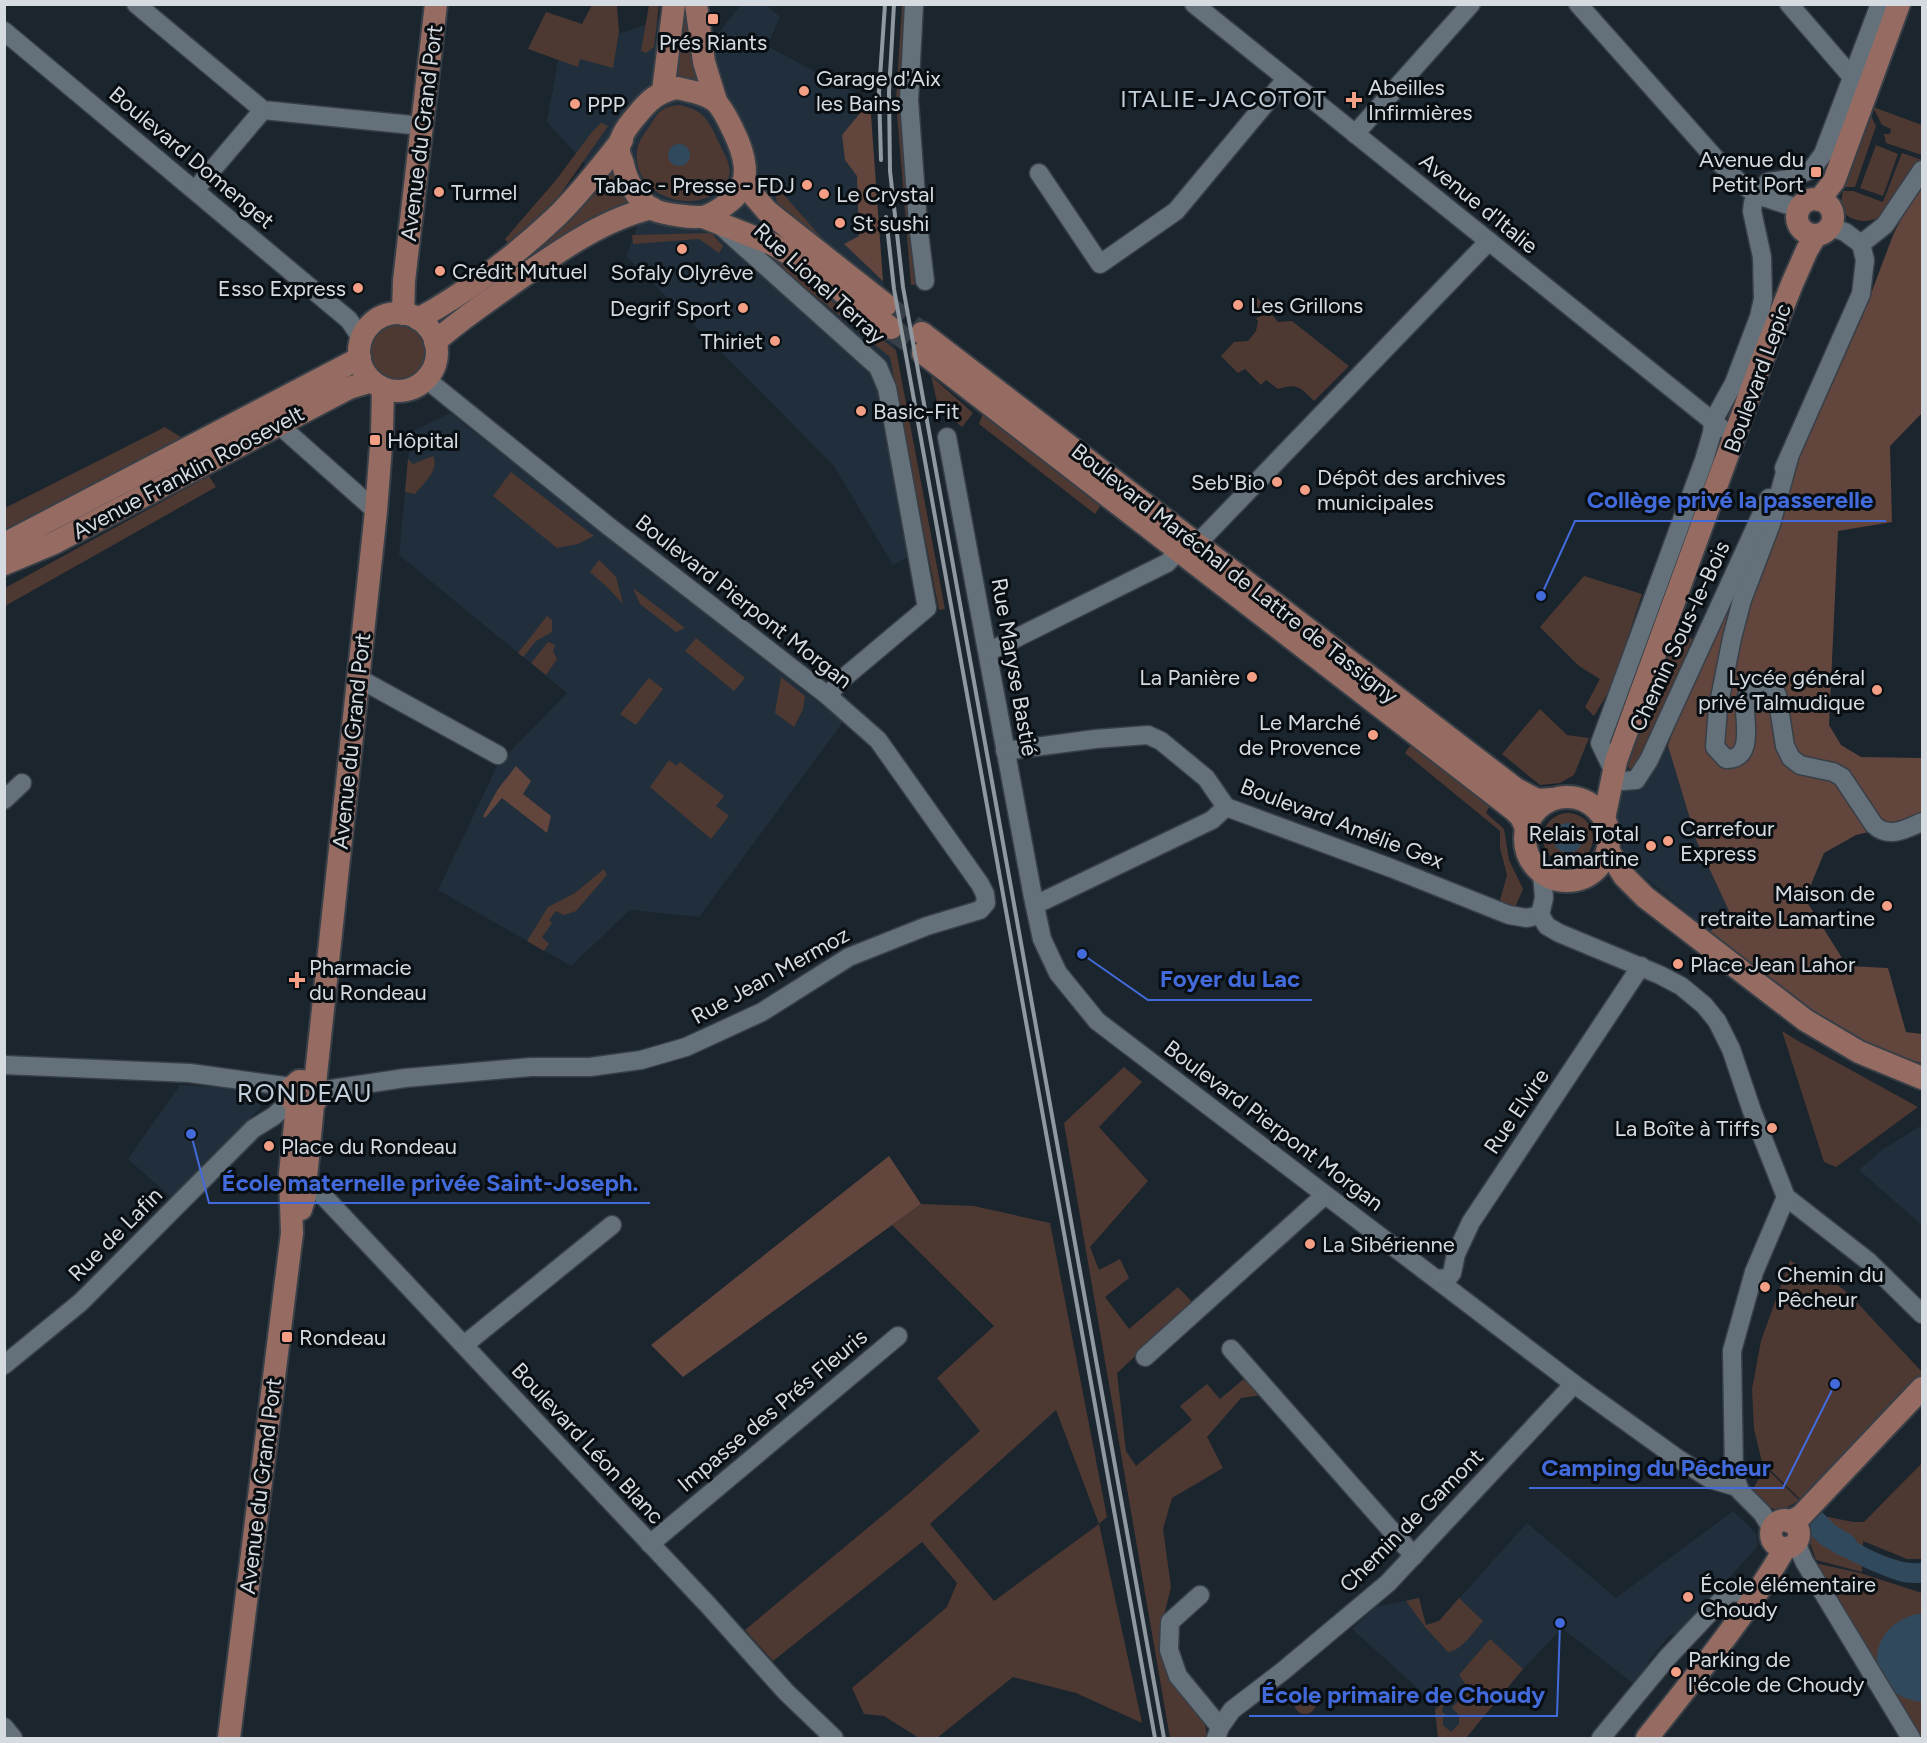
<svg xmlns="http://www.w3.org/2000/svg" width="1927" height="1743" font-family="Figtree,sans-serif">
  <rect width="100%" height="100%" fill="#1b252e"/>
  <g fill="#202f3b">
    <polygon points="741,5 766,5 780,17 767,46 870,101 877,244 928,546 893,565 834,466 626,256 639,223 547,122 559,55 673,15 715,37"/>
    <polygon points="450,413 843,722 699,917 630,910 571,966 438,890 498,764 567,693 399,555 411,432"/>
    <polygon points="1668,746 1697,842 1729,911 1710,932 1626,861 1613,802"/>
    <polygon points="180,1085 259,1090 260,1108 173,1199 128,1159"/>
    <polygon points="1922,1125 1922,1225 1859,1170 1882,1150"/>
    <polygon points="1733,1511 1756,1533 1758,1546 1678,1634 1670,1635 1648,1661 1649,1668 1635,1685 1562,1628 1510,1683 1466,1738 1438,1738 1434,1703 1352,1629 1375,1607 1419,1598 1426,1625 1439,1621 1527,1523 1616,1598"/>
  </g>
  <g fill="#4e3832" fill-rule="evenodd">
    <polygon points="611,5 617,6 619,32 613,68 580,59 578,67 528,49 546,12 582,24 592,5"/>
    <polygon points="649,5 659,5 654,47 646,53 641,51"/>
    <polygon points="681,5 692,5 699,81 674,77"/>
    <polygon points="902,5 911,5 921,284 911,285 896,101"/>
    <path d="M680,105C688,107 695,109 701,114C709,121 714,131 718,141C728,161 739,177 716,193C685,214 632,192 637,151C638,142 644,134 649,127C659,111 661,107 680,105Z"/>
    <polygon points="1873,107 1922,125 1922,155 1886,143 1884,134 1890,134 1891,129 1882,125"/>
    <polygon points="1870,114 1876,126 1855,187 1843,187"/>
    <polygon points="601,123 608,126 559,196 510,246 505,239 556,180 592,132"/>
    <polygon points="1876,145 1898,154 1883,196 1860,188"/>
    <path d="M1902,153L1922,160C1914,173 1901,199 1891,209C1876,224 1852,226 1840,208L1843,191H1853L1883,202Z"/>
    <path d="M612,173L632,204L509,274C547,243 581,211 612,173Z"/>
    <polygon points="773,186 777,187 835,253 778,206"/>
    <polygon points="711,233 723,246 719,253 699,239 633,244 632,235"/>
    <polygon points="770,259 779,261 896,350 945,609 939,610 890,357"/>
    <path d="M1255,295L1278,322L1292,321L1349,366L1314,401C1300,387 1297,383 1278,389L1266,380L1261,385L1245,369L1238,373L1221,356L1234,342L1248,341L1256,331L1258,321L1256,319L1263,314L1251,298Z"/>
    <circle cx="397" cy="353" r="28"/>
    <polygon points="931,376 973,413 962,427 938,406"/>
    <polygon points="984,411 1103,502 1095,514 979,424"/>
    <polygon points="165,427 187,441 5,537 5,508"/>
    <path d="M433,456C440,470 423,484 415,494L405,492L408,459L413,464Z"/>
    <polygon points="511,472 594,536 578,544 557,548 493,496"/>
    <polygon points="209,476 216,487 5,606 5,588"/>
    <polygon points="599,560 616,577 623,604 607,587 590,572"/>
    <polygon points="1584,576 1642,594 1612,686 1594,716 1585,707 1600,679 1579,666 1540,627"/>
    <polygon points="633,588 685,628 676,632 640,604"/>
    <polygon points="547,616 552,620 552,632 536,641 523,657 518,653"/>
    <polygon points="1675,634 1693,639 1637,765 1630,770 1627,763 1639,726"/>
    <polygon points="696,638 745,678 734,691 685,651"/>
    <polygon points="548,642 555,645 553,651 557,659 546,675 531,663"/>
    <polygon points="781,677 805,696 803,709 794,727 775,713"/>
    <polygon points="649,678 663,689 636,725 620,714"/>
    <polygon points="1540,709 1567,735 1589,738 1574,775 1560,783 1540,785 1502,754"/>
    <polygon points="1413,742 1490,805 1486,813 1504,829 1509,860 1523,889 1514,910 1499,904 1507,875 1500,848 1500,831 1405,753"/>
    <polygon points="669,760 676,766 680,762 724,796 716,806 729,816 711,839 650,787"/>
    <circle cx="1568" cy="838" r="25"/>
    <polygon points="604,869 607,875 576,911 564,915 556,911 549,920 552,923 542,937 549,944 544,951 527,941 548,907 575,893"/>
    <polygon points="1782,1031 1800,1042 1918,1107 1836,1167 1824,1162"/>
    <polygon points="1124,1067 1142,1082 1099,1127 1148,1181 1090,1247 1099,1270 1120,1259 1129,1278 1105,1297 1129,1329 1178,1287 1193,1303 1117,1373 1126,1451 1136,1466 1192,1420 1180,1406 1207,1384 1220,1399 1246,1377 1262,1395 1241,1398 1207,1437 1223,1468 1172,1498 1163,1529 1171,1587 1162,1624 1204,1719 1207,1735 1205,1738 1170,1738 1064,1123"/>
    <path d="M921,1204L974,1206L1050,1223L1107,1517L1099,1524L1142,1723L1076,1693L1013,1677L937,1738H919L884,1716L864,1714L852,1688L947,1607L957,1583L922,1542L773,1661L745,1630L906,1496L980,1431L937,1378L994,1326L892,1225ZM1056,1410L1099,1524L994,1601L930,1524Z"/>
    <polygon points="1790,1260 1819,1281 1825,1275 1849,1294 1922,1372 1922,1379 1802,1501 1762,1462 1754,1429 1752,1389 1761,1341"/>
    <polygon points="1922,1463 1922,1559 1907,1559 1863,1541 1862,1572 1816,1560 1809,1540 1810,1522 1818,1515 1853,1522 1864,1522"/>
    <path d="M1765,1467L1799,1500C1778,1516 1766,1510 1752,1491Z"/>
    <polygon points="1810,1562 1860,1573 1922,1593 1922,1738 1918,1738"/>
    <path d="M1419,1598L1426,1625L1439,1621L1459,1598L1483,1621C1474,1631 1461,1651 1448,1652L1425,1627L1406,1601Z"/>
    <polygon points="1490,1639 1523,1669 1466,1738 1438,1738 1435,1710 1444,1702 1442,1712 1446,1715 1443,1718 1443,1725 1451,1732 1459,1724 1459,1715 1452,1708 1469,1689 1459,1675"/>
    <circle cx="1305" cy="1703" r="11"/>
  </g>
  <g fill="#62453c">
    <polygon points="870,101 883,281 844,244 859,236 857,176 845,160 842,135"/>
    <polygon points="1922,178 1922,413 1890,446 1892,522 1838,531 1829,725 1841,745 1861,757 1922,758 1922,819 1856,835 1824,853 1805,899 1847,966 1888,968 1906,1032 1922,1034 1922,1063 1887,1054 1826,1024 1765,985 1710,932 1729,911 1697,842 1668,746 1688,683 1791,476 1863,315 1893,235"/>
    <polygon points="516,766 531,781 523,794 551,816 547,833 502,798 485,818 483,816 498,789"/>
    <polygon points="889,1156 921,1204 683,1377 651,1345"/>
  </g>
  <g fill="#31495c">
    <circle cx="679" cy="155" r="11"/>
    <circle cx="1568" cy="838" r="15"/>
    <path d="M1824,1522C1848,1538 1893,1567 1922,1563V1583C1915,1583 1906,1583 1899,1581C1875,1574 1830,1552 1812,1536Z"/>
    <path d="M1916,1614H1922V1702C1866,1696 1860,1630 1916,1614Z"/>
  </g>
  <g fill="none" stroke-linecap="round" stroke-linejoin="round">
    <polyline stroke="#31495c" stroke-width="24" points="1810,1517 1828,1535 1845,1545"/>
    <g stroke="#374049" stroke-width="22" stroke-dasharray="22 11" stroke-linecap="butt">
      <polyline points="886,305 922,333"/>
      <polyline points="891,328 923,353"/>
    </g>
    <defs>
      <g id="minor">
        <polyline points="136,4 263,110 422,126"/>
        <polyline points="914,4 909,100 918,224 925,281"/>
        <polyline points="1194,4 1721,428"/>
        <polyline points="1578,4 1715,158 1739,182 1757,195 1800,209"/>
        <polyline points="1789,4 1852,77"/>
        <polyline points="4,31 349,320 361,338"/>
        <polyline points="1355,134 1471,4"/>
        <polyline points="1039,173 1100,264 1176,211 1286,79"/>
        <polyline points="195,190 263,110"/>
        <polyline points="722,227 878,367 887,388 927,608 840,681 828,696"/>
        <polyline points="1861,244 1885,225 1922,170"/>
        <polyline points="278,424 376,511"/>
        <polyline points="947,437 1033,897 1042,939 1058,973 1097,1021 1574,1384 1677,1458 1710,1479 1737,1487"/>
        <path d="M1789,458L1771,524L1742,600L1732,638L1718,708L1715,747L1726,759C1755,760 1744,720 1745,704C1746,697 1748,692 1753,687C1759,681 1763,681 1770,683L1777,695L1785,746L1791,758L1800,765L1833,772L1842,777L1874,825C1889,839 1906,829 1922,822"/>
        <polyline points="1784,468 1861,294 1865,260 1861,244 1845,232 1830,227"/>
        <polyline points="1197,544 1489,241"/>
        <polyline points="988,652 1167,563 1179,551"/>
        <polyline points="358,678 498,755"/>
        <polyline points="1005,751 1095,739 1148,735 1161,741 1206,778 1226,807 1391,868 1509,915 1527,918 1540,915"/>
        <polyline points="1612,768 1600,743 1704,460 1712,433 1713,421 1734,383 1759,317 1763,299 1762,257 1752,211 1753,203 1757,195 1768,182 1789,179 1812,169 1823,154 1880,4"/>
        <polyline points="1611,782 1636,780 1649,760 1769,498"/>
        <polyline points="4,800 22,783"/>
        <polyline points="1035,905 1212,820 1226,807"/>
        <polyline points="1540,915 1547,926 1559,933 1660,975 1681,986 1704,1005 1717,1021 1731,1049 1752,1111 1786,1197 1868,1261 1922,1314"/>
        <polyline points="1540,915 1544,898 1542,874"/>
        <polyline points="4,1065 190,1073 292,1087"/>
        <polyline points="318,1091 405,1078 531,1067 590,1067 641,1060 686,1047 762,1012 849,957 927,926 980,910 986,903 985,894 980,884 878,740 828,696 607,525 426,379"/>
        <polyline points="305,1185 315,1187 709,1606 786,1692 834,1738"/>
        <polyline points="1437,1279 1448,1278 1452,1273 1456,1254 1471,1222 1641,966"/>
        <polyline points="464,1345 612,1225"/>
        <polyline points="1231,1349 1414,1556"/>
        <polyline points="1145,1357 1325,1195"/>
        <polyline points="4,1365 81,1302 253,1129 274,1116 292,1100"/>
        <polyline points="1772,1529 1762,1513 1740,1491 1734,1474 1732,1351 1754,1272 1786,1197"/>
        <polyline points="1796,1542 1804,1561 1911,1738"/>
        <polyline points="650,1544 898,1336"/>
        <polyline points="1200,1595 1170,1622 1169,1650 1178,1676 1220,1727"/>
        <polyline points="4,1727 13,1738"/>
        <polyline points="1216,1738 1220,1727 1232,1710 1283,1671 1388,1583 1574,1384"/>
        <polyline points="1601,1738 1667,1658 1729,1592 1756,1594"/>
      </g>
      <g id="major">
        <polyline points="696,4 704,62 716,101"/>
        <path d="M677,88C689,91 705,93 715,101C722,107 728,120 732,128C744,152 755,182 729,202C722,208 714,213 706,216C695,219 662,214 652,209C637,200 626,180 623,164C622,160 619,155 619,151C618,139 629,124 637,115C649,100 658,92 677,88Z"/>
        <polyline points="663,91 674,4"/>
        <polyline points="743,183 767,211 886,305"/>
        <circle cx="1815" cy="217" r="18"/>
        <polyline points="1819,200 1834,181 1899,4"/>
        <polyline points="703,217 772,244 801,261 891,328"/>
        <circle cx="398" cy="352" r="39"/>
        <polyline points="403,314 404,281 436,4"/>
        <path d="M418,319C466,293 516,255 556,217C580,194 601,166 622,140"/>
        <polyline points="922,333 1516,789 1537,800 1553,799"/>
        <path d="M435,342C458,321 484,304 509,286C552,256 600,220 652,208"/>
        <polyline points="923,353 1514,810 1521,817 1526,828"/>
        <polyline points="4,544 360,358"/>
        <polyline points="4,564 54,543 349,388 372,381"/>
        <circle cx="1567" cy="839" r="42"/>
        <polyline points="1604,819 1616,761 1636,706 1763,358 1792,284 1807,250 1816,235"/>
        <polyline points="1608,850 1624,876 1645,897 1805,1020 1859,1052 1922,1078"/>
        <polyline points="315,1084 376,511 382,433 383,388"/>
        <polyline points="301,1209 304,1199 313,1105 319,1095 317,1087 311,1082 299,1081 292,1087 292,1100 301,1107 310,1106"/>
        <circle cx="1785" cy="1534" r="14"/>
        <polyline points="1790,1522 1801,1516 1922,1388"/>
        <polyline points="229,1738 292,1233 290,1174 297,1105"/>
        <path d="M1647,1738C1695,1677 1746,1616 1785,1548"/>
      </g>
    </defs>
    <use href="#minor" stroke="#383f47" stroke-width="21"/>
    <use href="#major" stroke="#383f47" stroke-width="26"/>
    <use href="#minor" stroke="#64707a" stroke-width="18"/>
    <use href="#major" stroke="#966c62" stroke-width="22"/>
    <g stroke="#90989f" stroke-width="4">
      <polyline points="894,4 889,92 890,171 903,287 1164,1738"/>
      <polyline points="881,160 879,92 885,4"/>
      <polyline points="886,217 894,289 1155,1738"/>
    </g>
  </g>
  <g fill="#f39f85" stroke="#090e12" stroke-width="2">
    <rect x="707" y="13" width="12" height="12" rx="3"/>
    <circle cx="804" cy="91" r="6"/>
    <path d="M1351 91h6v6h6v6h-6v6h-6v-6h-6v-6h6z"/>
    <circle cx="575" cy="104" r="6"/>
    <rect x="1810" y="166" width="12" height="12" rx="3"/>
    <circle cx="807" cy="185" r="6"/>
    <circle cx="439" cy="192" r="6"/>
    <circle cx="824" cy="194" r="6"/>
    <circle cx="840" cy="223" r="6"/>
    <circle cx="682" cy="249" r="6"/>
    <circle cx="440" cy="271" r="6"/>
    <circle cx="358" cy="288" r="6"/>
    <circle cx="1238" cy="305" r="6"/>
    <circle cx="743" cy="308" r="6"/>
    <circle cx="775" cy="341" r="6"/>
    <circle cx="861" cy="411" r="6"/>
    <rect x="369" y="434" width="12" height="12" rx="3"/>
    <circle cx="1277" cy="482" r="6"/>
    <circle cx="1305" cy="490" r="6"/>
    <circle cx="1252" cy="677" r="6"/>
    <circle cx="1877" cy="690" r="6"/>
    <circle cx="1373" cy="735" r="6"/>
    <circle cx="1668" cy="841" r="6"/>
    <circle cx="1651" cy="846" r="6"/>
    <circle cx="1887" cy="906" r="6"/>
    <circle cx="1678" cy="964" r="6"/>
    <path d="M294 971h6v6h6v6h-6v6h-6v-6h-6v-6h6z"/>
    <circle cx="1772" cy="1128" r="6"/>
    <circle cx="269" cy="1146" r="6"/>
    <circle cx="1310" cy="1244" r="6"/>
    <circle cx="1765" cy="1287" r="6"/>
    <rect x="281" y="1331" width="12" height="12" rx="3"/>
    <circle cx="1688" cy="1597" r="6"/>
    <circle cx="1676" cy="1672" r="6"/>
  </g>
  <g text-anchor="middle" stroke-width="6" stroke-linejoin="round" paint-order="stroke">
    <g font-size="22" fill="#d5dbe1" stroke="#090e12" text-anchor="start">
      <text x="713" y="50" text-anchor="middle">Prés Riants</text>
      <text x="816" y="86">Garage d'Aix<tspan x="816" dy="25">les Bains</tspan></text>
      <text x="1368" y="95">Abeilles<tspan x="1368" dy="25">Infirmières</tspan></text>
      <text x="587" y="112">PPP</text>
      <text x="1804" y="167" text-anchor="end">Avenue du<tspan x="1804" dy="25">Petit Port</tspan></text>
      <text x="795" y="193" text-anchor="end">Tabac - Presse - FDJ</text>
      <text x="451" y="200">Turmel</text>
      <text x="836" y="202">Le Crystal</text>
      <text x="852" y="231">St sushi</text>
      <text x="452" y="279">Crédit Mutuel</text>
      <text x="682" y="280" text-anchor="middle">Sofaly Olyrêve</text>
      <text x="346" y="296" text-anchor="end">Esso Express</text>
      <text x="1250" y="313">Les Grillons</text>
      <text x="731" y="316" text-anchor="end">Degrif Sport</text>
      <text x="763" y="349" text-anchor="end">Thiriet</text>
      <text x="873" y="419">Basic-Fit</text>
      <text x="387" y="448">Hôpital</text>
      <text x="1317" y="485">Dépôt des archives<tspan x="1317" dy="25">municipales</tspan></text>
      <text x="1265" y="490" text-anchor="end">Seb'Bio</text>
      <text x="1240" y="685" text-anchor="end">La Panière</text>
      <text x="1865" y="685" text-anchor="end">Lycée général<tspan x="1865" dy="25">privé Talmudique</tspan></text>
      <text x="1361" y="730" text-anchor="end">Le Marché<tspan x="1361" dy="25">de Provence</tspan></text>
      <text x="1680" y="836">Carrefour<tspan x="1680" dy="25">Express</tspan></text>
      <text x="1639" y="841" text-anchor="end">Relais Total<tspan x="1639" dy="25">Lamartine</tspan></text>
      <text x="1875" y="901" text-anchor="end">Maison de<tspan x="1875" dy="25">retraite Lamartine</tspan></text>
      <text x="1690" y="972">Place Jean Lahor</text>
      <text x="309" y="975">Pharmacie<tspan x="309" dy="25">du Rondeau</tspan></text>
      <text x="1760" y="1136" text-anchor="end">La Boîte à Tiffs</text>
      <text x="281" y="1154">Place du Rondeau</text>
      <text x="1322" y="1252">La Sibérienne</text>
      <text x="1777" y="1282">Chemin du<tspan x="1777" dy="25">Pêcheur</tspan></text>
      <text x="299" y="1345">Rondeau</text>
      <text x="1700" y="1592">École élémentaire<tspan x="1700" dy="25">Choudy</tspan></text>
      <text x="1688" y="1667">Parking de<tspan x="1688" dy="25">l'école de Choudy</tspan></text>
    </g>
    <g font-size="22" fill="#d5dbe1" stroke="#090e12">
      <text transform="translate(421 133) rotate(-83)" y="8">Avenue du Grand Port</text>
      <text transform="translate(192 157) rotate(40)" y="8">Boulevard Domenget</text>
      <text transform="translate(1479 203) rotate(39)" y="8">Avenue d'Italie</text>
      <text transform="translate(820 283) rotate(42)" y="8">Rue Lionel Terray</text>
      <text transform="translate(1757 378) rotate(-70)" y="8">Boulevard Lepic</text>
      <text transform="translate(188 472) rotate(-28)" y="8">Avenue Franklin Roosevelt</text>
      <text transform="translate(1235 573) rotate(38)" y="8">Boulevard Maréchal de Lattre de Tassigny</text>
      <text transform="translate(744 601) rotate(38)" y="8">Boulevard Pierpont Morgan</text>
      <text transform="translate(1679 636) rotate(-65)" y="8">Chemin Sous-le-Bois</text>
      <text transform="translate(1015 667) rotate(80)" y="8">Rue Maryse Bastié</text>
      <text transform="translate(351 741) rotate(-84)" y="8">Avenue du Grand Port</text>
      <text transform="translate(1342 823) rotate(21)" y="8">Boulevard Amélie Gex</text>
      <text transform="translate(770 975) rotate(-29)" y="8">Rue Jean Mermoz</text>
      <text transform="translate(1516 1111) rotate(-56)" y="8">Rue Elvire</text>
      <text transform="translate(1274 1125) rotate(37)" y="8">Boulevard Pierpont Morgan</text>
      <text transform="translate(115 1234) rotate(-45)" y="8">Rue de Lafin</text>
      <text transform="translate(772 1410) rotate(-40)" y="8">Impasse des Prés Fleuris</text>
      <text transform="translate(588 1443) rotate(47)" y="8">Boulevard Léon Blanc</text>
      <text transform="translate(260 1486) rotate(-83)" y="8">Avenue du Grand Port</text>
      <text transform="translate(1411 1520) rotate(-45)" y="8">Chemin de Gamont</text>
    </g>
    <g font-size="24" letter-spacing="1.5" fill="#c3d0db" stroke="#090e12">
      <text x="1224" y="107">ITALIE-JACOTOT</text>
    </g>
    <g font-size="26" letter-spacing="1.5" fill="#c3d0db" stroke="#090e12">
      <text x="305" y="1102">RONDEAU</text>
    </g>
  </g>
  <path fill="none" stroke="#426ada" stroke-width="2" d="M1541 596L1575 521H1886M1082 954L1148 1000H1312M191 1134L209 1203H650M1835 1384L1783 1488H1529M1560 1623L1557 1716H1249"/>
  <g fill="#426ada" stroke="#090e12" stroke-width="2">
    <circle cx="1541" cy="596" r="6"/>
    <circle cx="1082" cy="954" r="6"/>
    <circle cx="191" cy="1134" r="6"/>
    <circle cx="1835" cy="1384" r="6"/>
    <circle cx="1560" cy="1623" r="6"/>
  </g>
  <g font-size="24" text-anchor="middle" font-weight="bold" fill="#426ada" stroke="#090e12" stroke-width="6" stroke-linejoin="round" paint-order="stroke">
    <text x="1730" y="508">Collège privé la passerelle</text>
    <text x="1230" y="987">Foyer du Lac</text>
    <text x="430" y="1191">École maternelle privée Saint-Joseph.</text>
    <text x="1656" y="1476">Camping du Pêcheur</text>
    <text x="1403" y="1703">École primaire de Choudy</text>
  </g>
  <rect width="1927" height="1743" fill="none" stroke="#d5dbe1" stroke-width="12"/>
</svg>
